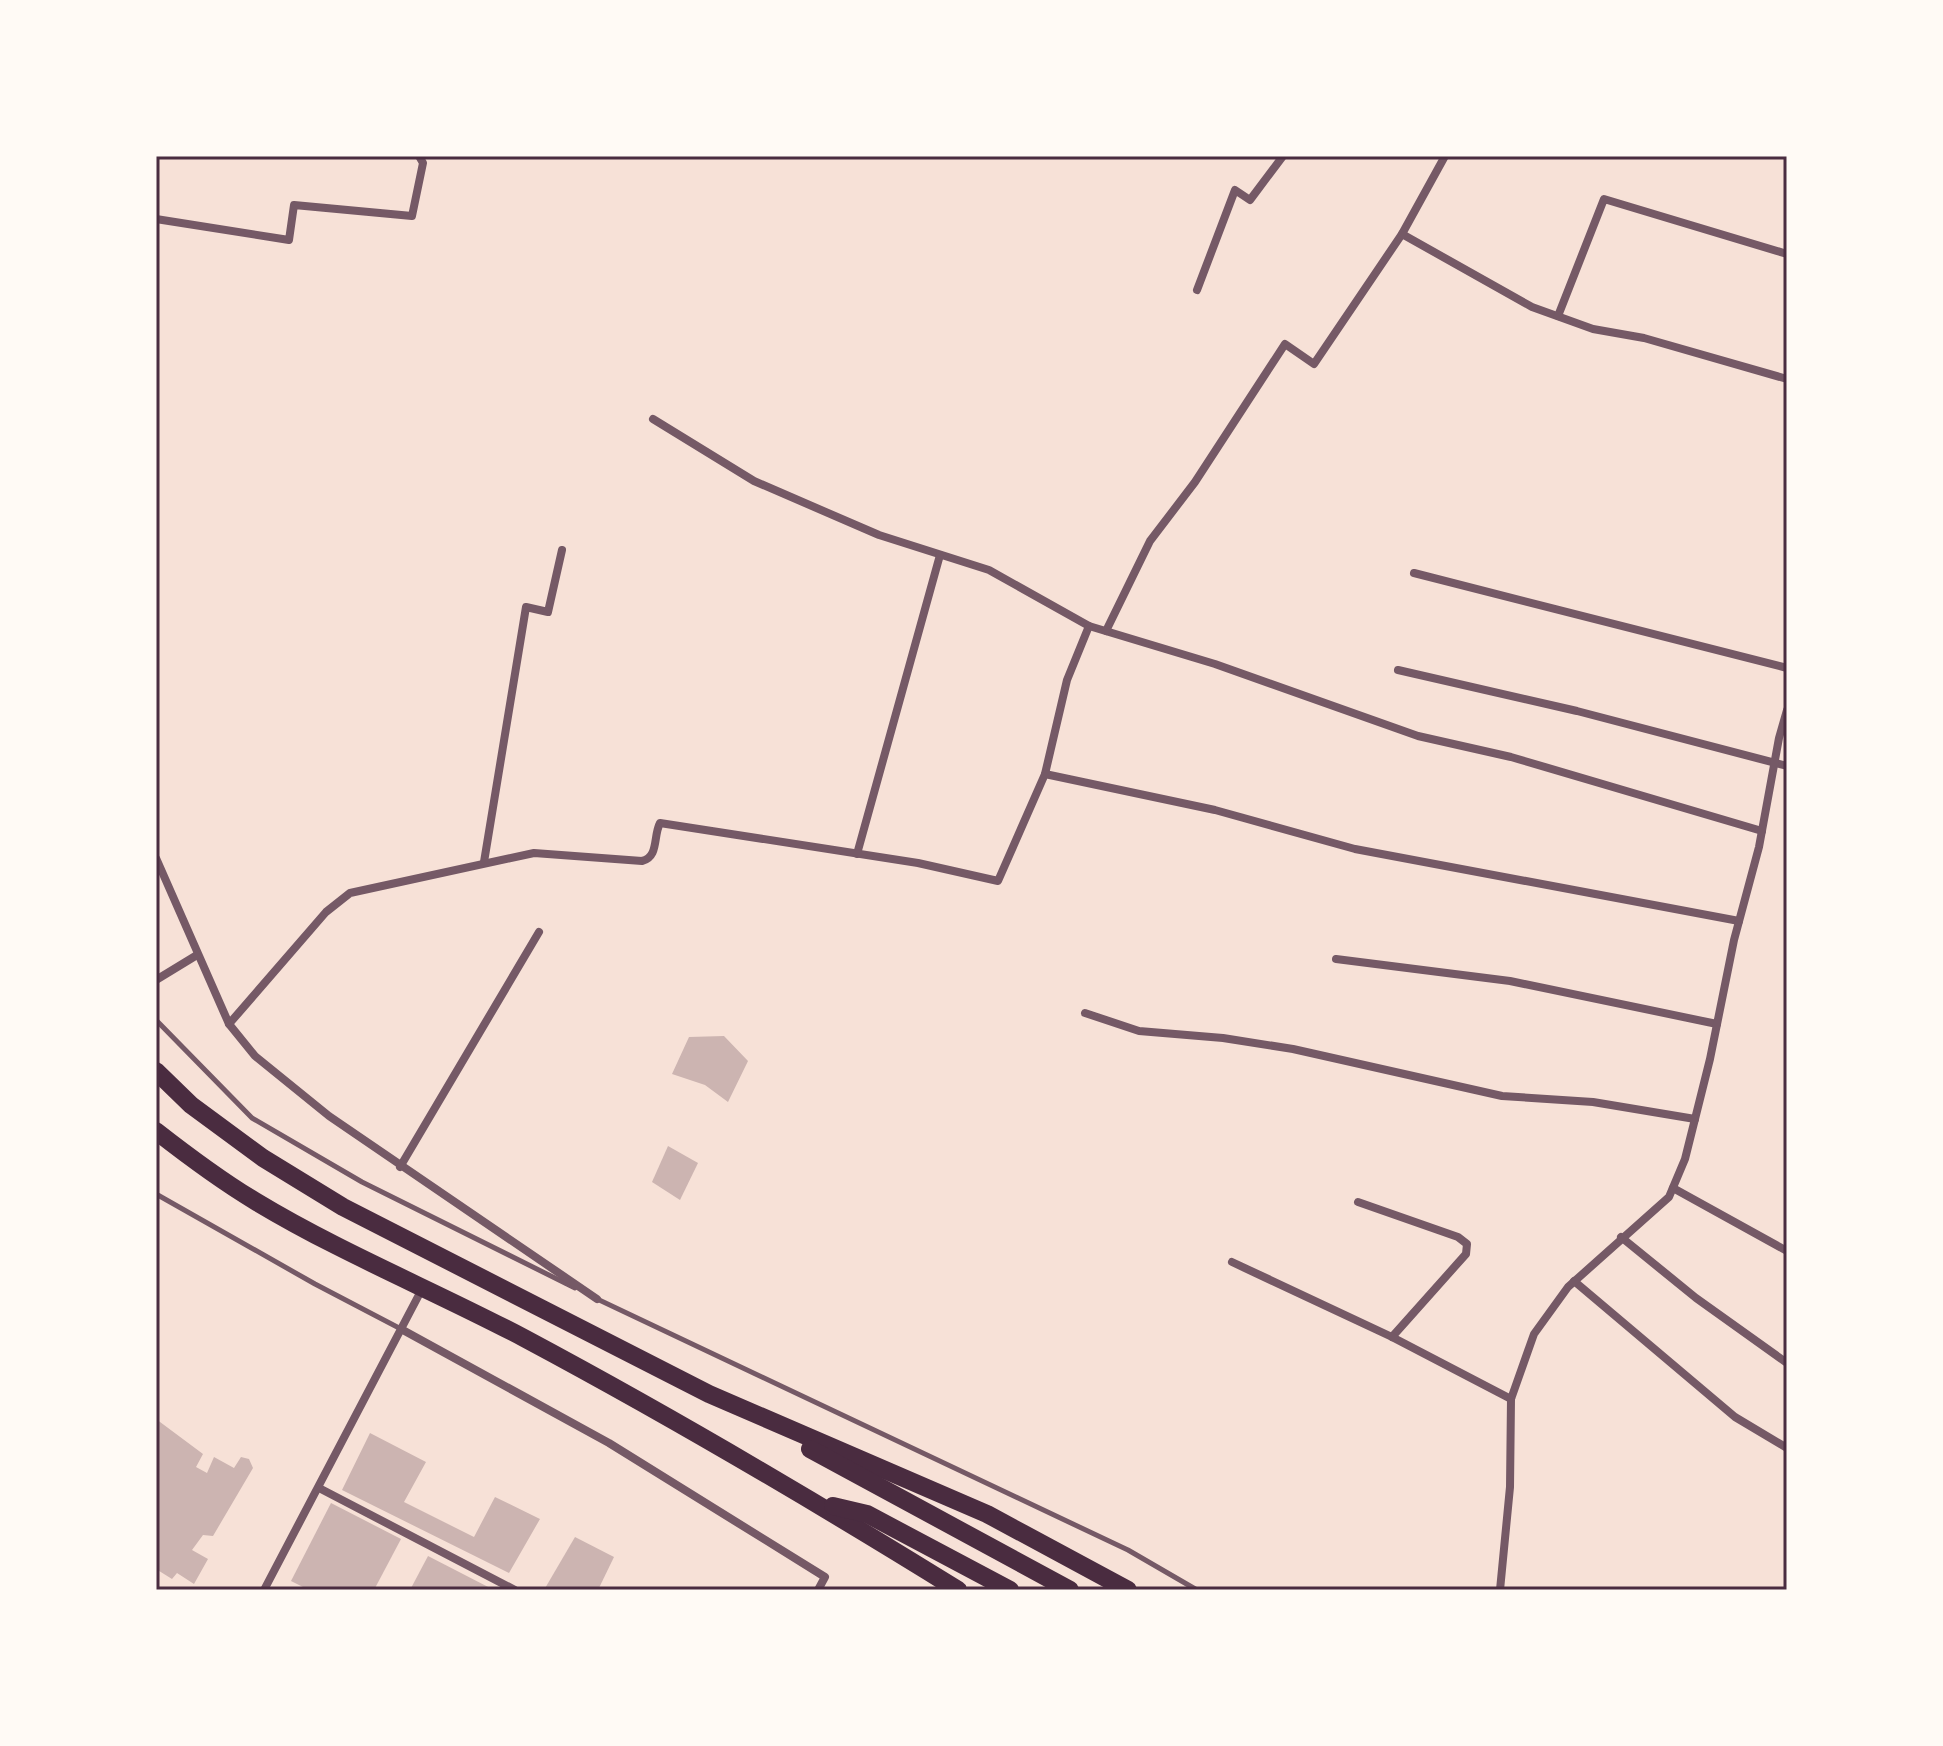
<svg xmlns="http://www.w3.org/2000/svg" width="1943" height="1746" font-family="Roboto,sans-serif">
  <rect width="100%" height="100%" fill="#f7e1d7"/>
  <g fill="#ccb4b1">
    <polygon points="724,1036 748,1061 728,1102 705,1085 672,1074 689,1037"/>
    <polygon points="668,1146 698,1163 680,1200 652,1182"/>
    <polygon points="156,1419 203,1454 196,1467 207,1473 214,1457 234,1468 241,1457 249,1459 253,1468 213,1536 203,1535 192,1550 208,1559 194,1584 177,1573 172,1579 156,1569"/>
    <polygon points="370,1433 426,1462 404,1502 474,1537 495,1497 540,1519 509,1573 342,1490"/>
    <polygon points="331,1503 401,1539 374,1590 309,1590 291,1581"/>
    <polygon points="575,1537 614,1557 598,1590 544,1590"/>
    <polygon points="428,1556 494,1590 410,1590"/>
  </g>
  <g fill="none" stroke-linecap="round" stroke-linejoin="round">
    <g stroke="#755966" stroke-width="5">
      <polyline points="156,1020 252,1118 362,1182 575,1288"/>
      <polyline points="156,1194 315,1284 401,1329"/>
      <polyline points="595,1298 1128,1550 1197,1590"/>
    </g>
    <g stroke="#755966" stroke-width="8">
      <polyline points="156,219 289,240 294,205 412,216 423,163 419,156"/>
      <polyline points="1402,234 1532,307 1593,329 1644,338 1787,379"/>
      <polyline points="1197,290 1235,190 1250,200 1283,156"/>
      <polyline points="1558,316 1604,199 1787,254"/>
      <polyline points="653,419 754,481 879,535 989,570 1089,626 1215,664 1418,736 1511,757 1762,831"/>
      <polyline points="1414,573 1787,668"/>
      <polyline points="1106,631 1150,541 1195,482 1285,344 1314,364 1402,234 1445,156"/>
      <polyline points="1398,670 1577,711 1787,766"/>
      <polyline points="1045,774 1067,680 1089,626"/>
      <polyline points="857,854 940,555"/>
      <polyline points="156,858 229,1024 255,1056 329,1116 597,1299"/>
      <polyline points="484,862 526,607 548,612 562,550"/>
      <polyline points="1336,959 1510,981 1717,1024"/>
      <polyline points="156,980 197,955"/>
      <polyline points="1085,1013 1139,1031 1223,1038 1293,1049 1502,1096 1593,1102 1695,1119"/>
      <path d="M229,1024L326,912L350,893L534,853L642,861C659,857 653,836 660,823L918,863L998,881L1045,774L1215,810L1355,849L1739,921"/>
      <polyline points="400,1167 539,932"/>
      <polyline points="1673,1188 1787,1251"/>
      <polyline points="1358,1202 1458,1237 1467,1244 1466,1254 1392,1337"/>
      <polyline points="1621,1237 1696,1298 1787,1363"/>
      <polyline points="1232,1262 1392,1337 1511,1399"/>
      <polyline points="1574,1281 1735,1417 1787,1448"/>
      <polyline points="401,1329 609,1443 825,1577 818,1590"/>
      <polyline points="319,1488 515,1590"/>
      <polyline points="264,1590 422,1289"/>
      <polyline points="1500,1590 1510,1487 1511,1399 1534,1334 1568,1287 1669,1197 1685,1159 1710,1059 1734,940 1759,847 1779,738 1787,710"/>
    </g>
    <g stroke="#4a2c40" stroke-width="18">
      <polyline points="156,1071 191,1105 263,1158 343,1207 709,1394 987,1514 1128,1590"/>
      <path d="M156,1131C188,1156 220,1180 255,1201C341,1253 435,1291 524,1338C672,1417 816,1502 958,1590"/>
      <polyline points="810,1449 1070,1590"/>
      <polyline points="833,1506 867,1514 1010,1590"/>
    </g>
  </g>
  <rect width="1943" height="1746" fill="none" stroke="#fffaf5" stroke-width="316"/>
  <rect x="158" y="158" width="1627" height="1430" fill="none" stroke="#4a2c40" stroke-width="3"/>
</svg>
